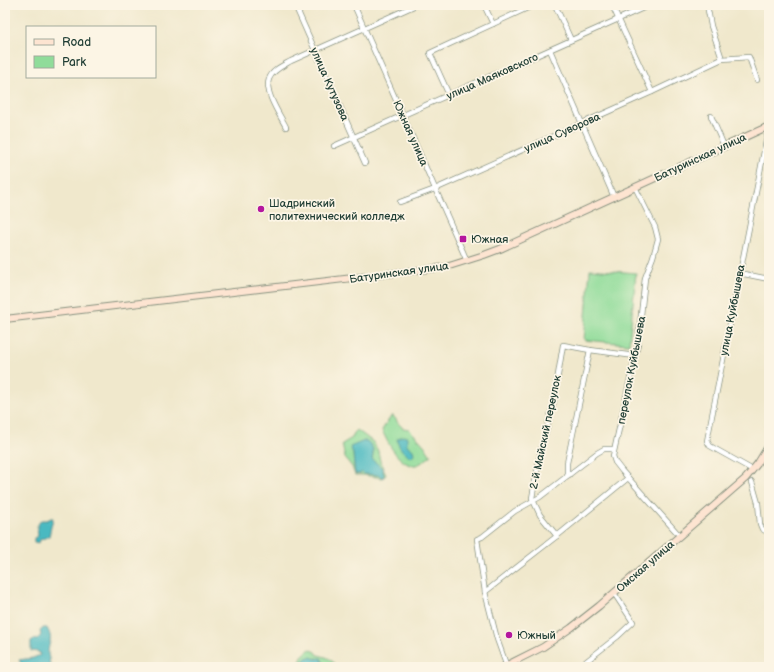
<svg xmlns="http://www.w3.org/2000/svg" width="774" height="672" font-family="'Balsamiq Sans',sans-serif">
  <rect width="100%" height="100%" fill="#fcf5e5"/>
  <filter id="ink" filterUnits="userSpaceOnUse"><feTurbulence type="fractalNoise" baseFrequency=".025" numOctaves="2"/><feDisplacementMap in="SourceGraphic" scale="8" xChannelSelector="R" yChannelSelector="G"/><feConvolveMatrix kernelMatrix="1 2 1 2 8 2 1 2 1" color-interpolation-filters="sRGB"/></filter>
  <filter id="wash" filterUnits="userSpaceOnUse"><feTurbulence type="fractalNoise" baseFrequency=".012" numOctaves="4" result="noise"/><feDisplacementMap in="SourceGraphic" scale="16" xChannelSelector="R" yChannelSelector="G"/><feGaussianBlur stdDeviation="0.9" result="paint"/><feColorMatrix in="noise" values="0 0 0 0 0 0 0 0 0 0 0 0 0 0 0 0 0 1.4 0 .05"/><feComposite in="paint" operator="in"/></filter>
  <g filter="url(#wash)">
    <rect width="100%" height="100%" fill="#f0e8cc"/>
    <g fill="#90dc9a" stroke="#588c67" fill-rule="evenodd">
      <polygon points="590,269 636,273 629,344 584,340"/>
      <path d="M392,415L395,418L398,423L403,428L409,429L424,445L431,456C426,459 420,465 415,465C400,467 387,442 382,430Z"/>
      <path d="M357,430L373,442L378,451L380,461L386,475L383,478L363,475H355L352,467L345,458L342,444L352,438L354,433ZM364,441C373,445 375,449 372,459L375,462L383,477L380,475C371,476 361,471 354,468L353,453Z"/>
      <path d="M310,649L316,652L318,655C326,657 333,658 335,667H323L318,658L306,659L301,662L304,665L307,662L309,664L307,667H298L302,656Z"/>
    </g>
    <g fill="#4ab9c1" stroke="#347b7a">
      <path d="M402,436L407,437V445L413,450L414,454L411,457C403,453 399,448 397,439Z"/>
      <path d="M364,441H367C373,447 374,451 372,459L382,468L384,475L383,478L379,475L364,474L362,472L360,474H355L353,453L350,447Z"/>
      <polygon points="51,518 53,518 49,536 40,540 39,543 34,542 34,538 38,536 37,526 41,520 47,520"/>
      <path d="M43,628H47C54,640 48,642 48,654C49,658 50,663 50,667H23L19,660L33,658L40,655L39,652L31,651V642L35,639L37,640L41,635L40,631Z"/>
      <polygon points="310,657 316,659 321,658 325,665 323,667 304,667 307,667 309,664 307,662 303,665 300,662 303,662 306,658"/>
    </g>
  </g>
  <g filter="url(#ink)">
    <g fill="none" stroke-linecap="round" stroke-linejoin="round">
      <defs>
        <g id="street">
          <polyline points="295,5 365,163"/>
          <polyline points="354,5 467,261"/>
          <polyline points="484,5 493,24"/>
          <polyline points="555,5 571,40"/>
          <polyline points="612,5 652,92"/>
          <polyline points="707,5 711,26 722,59 749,57 757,80"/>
          <polyline points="550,50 614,197"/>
          <polyline points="449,95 430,53 534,5"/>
          <polyline points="711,116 724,146"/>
          <path d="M286,127C280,115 264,92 269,79C272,70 284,65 291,61L416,5"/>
          <polyline points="334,146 650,5"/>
          <polyline points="635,187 655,227 658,239 653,257 645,278 638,343 613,456 615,462 622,471 680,536"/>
          <polyline points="400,202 435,189 652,92 722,59"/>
          <polyline points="739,273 769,279"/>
          <polyline points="753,470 710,446 707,441 769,126"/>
          <polyline points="569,475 567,472 567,463 590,350"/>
          <polyline points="752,482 758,503 760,524 762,529 769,533"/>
          <polyline points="557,536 540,515 532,498 541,450 553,405 563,345 590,350 635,356"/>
          <polyline points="485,592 557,536 628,478"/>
          <polyline points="507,667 497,639 485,592 477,539 482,537 515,511 540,497 597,453 604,449 613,449"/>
          <polyline points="579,667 617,637 633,622 614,593"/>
        </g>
        <g id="secondary">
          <polyline points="5,319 446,267 484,255 500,249 769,126"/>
          <polyline points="503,667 543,647 571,628 599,606 746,478 758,463 769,445"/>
        </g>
      </defs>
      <use href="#street" stroke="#889280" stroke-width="6"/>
      <use href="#secondary" stroke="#889280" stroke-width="8"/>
      <use href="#street" stroke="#fff" stroke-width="4.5"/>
      <use href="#secondary" stroke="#fde4d1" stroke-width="6"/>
    </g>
  </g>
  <g fill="#b5179e" stroke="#fcf5e5" stroke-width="1.5">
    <circle cx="261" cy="209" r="4"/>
    <rect x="459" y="235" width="8" height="8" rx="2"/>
    <circle cx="509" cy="635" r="4"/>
  </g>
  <g text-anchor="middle" stroke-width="3.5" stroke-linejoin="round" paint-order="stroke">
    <g font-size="11" fill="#1f3d34" stroke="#fcf5e5">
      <text transform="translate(492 76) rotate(-24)" y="4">улица Маяковского</text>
      <text transform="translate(330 84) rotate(66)" y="4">улица Кутузова</text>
      <text transform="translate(562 132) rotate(-24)" y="4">улица Суворова</text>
      <text transform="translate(411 133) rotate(66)" y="4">Южная улица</text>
      <text transform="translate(700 157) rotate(-25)" y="4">Батуринская улица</text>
      <text transform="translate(399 272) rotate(-8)" y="4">Батуринская улица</text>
      <text transform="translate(732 310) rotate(-79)" y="4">улица Куйбышева</text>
      <text transform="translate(631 370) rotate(-79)" y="4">переулок Куйбышева</text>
      <text transform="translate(545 432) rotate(-78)" y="4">2-й Майский переулок</text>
      <text transform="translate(645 566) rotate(-41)" y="4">Омская улица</text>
    </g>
    <g font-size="11" fill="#1f3d34" stroke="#fcf5e5" text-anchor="start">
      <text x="269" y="207">Шадринский<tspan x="269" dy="13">политехнический колледж</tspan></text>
      <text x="471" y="243">Южная</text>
      <text x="517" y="639">Южный</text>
    </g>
  </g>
  <rect width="774" height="672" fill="none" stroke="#fcf5e5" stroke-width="20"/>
  <rect x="26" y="26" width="130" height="52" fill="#fcf5e5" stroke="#a4ab9e"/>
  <rect x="34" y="39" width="20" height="6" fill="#fde4d1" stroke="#a4ab9e"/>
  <text x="62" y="46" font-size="12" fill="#1f3d34">Road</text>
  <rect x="34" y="56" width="20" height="12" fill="#90dc9a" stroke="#a4ab9e"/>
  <text x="62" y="66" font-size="12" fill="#1f3d34">Park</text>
</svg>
